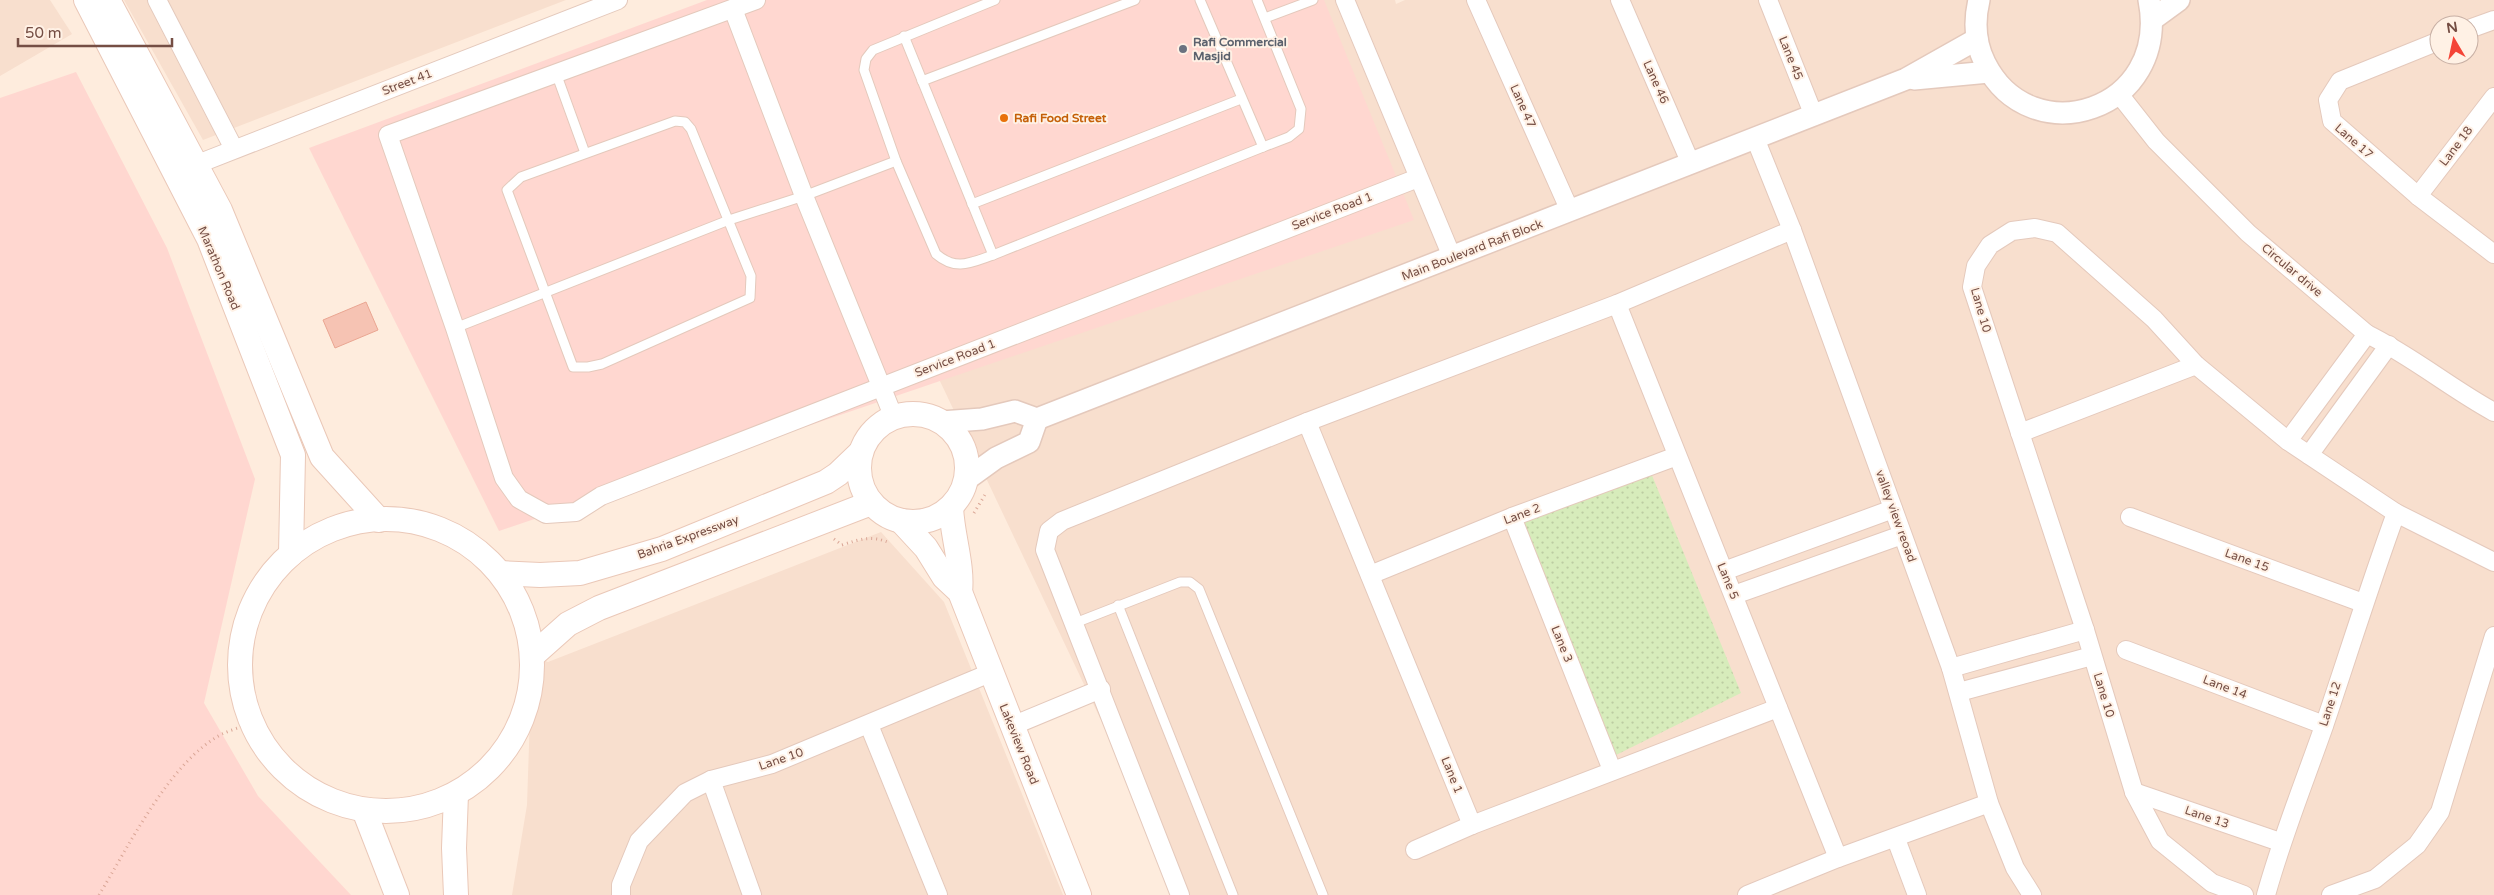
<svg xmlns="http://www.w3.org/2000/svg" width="2494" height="895" font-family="'Varela Round',sans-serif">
  <defs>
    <pattern id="grass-dots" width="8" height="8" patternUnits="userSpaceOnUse" patternTransform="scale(1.25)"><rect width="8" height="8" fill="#d7ecbb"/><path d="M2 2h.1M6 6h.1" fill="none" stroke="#bccca2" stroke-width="1.8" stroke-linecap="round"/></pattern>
  </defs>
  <rect width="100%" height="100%" fill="#feecdd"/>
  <g fill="#f8dfce" fill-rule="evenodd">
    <polygon points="0,0 50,0 72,34 0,76"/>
    <polygon points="124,0 566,0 203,140"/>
    <path d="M759,0H1395L1396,4L1405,0H2494V895H1184ZM2439,25H2469V55H2439Z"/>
    <polygon points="881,532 944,602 1063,895 512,895 527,805 532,656 548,662"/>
  </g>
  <g fill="#ffd7d0">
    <polygon points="707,0 1324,0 1414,220 499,531 309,148"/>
    <polygon points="76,72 167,248 255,479 204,703 258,796 351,895 0,895 0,98"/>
  </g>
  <polygon fill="url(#grass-dots)" points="1649,468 1741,693 1612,757 1519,518"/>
  <polygon fill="#f6c3b3" stroke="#eaa692" points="366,302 378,330 335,348 323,320"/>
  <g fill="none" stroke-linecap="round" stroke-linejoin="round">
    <defs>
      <g id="service">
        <path d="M995,0L873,50L866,59L864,70L896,161L936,254C956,271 970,263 993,255L1263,147L1289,137L1299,129L1301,109L1257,0"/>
        <polyline points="1200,0 1263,147"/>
        <polyline points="1265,18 1313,0"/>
        <polyline points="904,36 993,255"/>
        <polyline points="556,73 585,153"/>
        <polyline points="922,81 1135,0"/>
        <polygon points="675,121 685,122 691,129 751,276 750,298 602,364 588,367 573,367 507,190 521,177"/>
        <polyline points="972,204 1241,99"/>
        <polyline points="455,328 729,220 804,196 896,161"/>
        <polyline points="1118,605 1233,895"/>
        <polyline points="1075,623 1180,582 1190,582 1199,589 1323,895"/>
      </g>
      <g id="minor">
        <polyline points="157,0 234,149"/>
        <polyline points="756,0 388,135 455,328 504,478 519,499 546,514 576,512 601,496 1418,178"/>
        <polyline points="1345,0 1452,257"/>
        <polyline points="1476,0 1570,211"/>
        <polyline points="1620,0 1691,164"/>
        <polyline points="1768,0 1814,116"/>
        <polyline points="733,9 804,196 894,418"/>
        <polyline points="2469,29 2494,20"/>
        <polyline points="2439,41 2340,81 2328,100 2332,121 2418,196 2494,254"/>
        <path d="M2119,94L2156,141L2248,233L2367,334C2412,356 2450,388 2494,412"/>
        <polyline points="1755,138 1792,230 1951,668 1989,803 2015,868 2032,895"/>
        <polyline points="195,165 618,0"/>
        <polyline points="2418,196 2494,97"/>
        <polyline points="1617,304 1838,858"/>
        <polyline points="1307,422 1472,825 1778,708"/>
        <polyline points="2020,433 2196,365"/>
        <polyline points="2288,441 2367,334"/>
        <polyline points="2309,455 2389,345"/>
        <polyline points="1512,517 1612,770"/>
        <polyline points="2130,517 2363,603"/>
        <polyline points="1724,571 1893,509"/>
        <polyline points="1370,575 1512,517 1677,456"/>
        <polyline points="1734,595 1902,535"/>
        <polyline points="2126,650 2324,725"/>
        <polyline points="1951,668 2085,630"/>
        <polyline points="1959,692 2092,656"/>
        <polyline points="869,725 938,895"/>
        <polyline points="1012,726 1101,689"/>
        <polyline points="711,780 752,895"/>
        <polyline points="2134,792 2280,842"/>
        <polyline points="1896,839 1917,895"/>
        <polyline points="1415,850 1472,825"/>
        <polyline points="621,895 621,885 639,841 685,793 711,780 772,764 990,673"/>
        <polyline points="1180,895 1045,550 1049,531 1062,521 1307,422 1617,304 1792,230"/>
        <polyline points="1747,895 1838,858 1989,803"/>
        <polyline points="2244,895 2212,883 2160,841 2134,792 2085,630 1972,287 1976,266 1990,245 2012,231 2035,228 2057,233 2154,319 2196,365 2288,441 2396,513 2494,562"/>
        <path d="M2266,895C2282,837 2304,783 2324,726C2348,655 2370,584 2396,513"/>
        <polyline points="2331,895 2375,879 2417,845 2440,812 2494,636"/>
      </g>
      <g id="tertiary">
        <path d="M1979,0C1974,21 1975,43 1985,63C2031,155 2171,111 2149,0"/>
        <polyline points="2153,19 2179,0"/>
        <polyline points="1914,79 1989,72"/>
        <polyline points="1037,419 1906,79 1977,39"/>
        <polyline points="941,422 982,419 1015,411 1037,419"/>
        <polyline points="967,479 996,458 1029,442 1037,419"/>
      </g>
      <g id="secondary">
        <polyline points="86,0 209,239 293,455 291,554"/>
        <polyline points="108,0 220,210 322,457 379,520"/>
        <circle cx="913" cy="468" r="54"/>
        <path d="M951,507C952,535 963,565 960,592"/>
        <circle cx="386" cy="665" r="146"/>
        <polyline points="901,521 926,548 944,577 960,592 1079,895"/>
        <polyline points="500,573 540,575 580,573 662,549 826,482 838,474 861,452"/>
        <polyline points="532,656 568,624 599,608 871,503"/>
        <polyline points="456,794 454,848 456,895"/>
        <polyline points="364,810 397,895"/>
      </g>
    </defs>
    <use href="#service" stroke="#e4c9bc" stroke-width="11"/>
    <use href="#minor" stroke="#e4c9bc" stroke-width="20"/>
    <use href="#tertiary" stroke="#e4c9bc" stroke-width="24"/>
    <use href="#secondary" stroke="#eac8b8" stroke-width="26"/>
    <g stroke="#daa696" stroke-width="3" stroke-dasharray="1 4" stroke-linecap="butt">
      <polyline points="974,513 986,493"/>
      <path d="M834,539L842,545C860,539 872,535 890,543"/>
      <path d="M99,895C129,846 170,761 222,734C231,730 241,727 251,723"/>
    </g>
    <use href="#service" stroke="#fff" stroke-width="9"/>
    <use href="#minor" stroke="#fff" stroke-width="18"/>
    <use href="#tertiary" stroke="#fff" stroke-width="21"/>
    <use href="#secondary" stroke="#fff" stroke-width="24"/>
  </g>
  <circle fill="#6b7280" stroke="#fff1e5" stroke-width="2" cx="1183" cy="49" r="5"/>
  <circle fill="#e8710a" stroke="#fff1e5" stroke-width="2" cx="1004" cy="118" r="5"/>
  <g text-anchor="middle" stroke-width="4" stroke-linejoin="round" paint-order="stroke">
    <g font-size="12" font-weight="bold" fill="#5b616d" stroke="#fff1e5" text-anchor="start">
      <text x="1193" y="46">Rafi Commercial<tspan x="1193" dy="14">Masjid</tspan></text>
    </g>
    <g font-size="12" fill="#754e44" stroke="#fff1e5">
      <text transform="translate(1791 58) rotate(68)" y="4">Lane 45</text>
      <text transform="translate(407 82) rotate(-21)" y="4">Street 41</text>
      <text transform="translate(1656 82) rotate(66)" y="4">Lane 46</text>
      <text transform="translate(1523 106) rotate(66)" y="4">Lane 47</text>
      <text transform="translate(2354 141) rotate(41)" y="4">Lane 17</text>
      <text transform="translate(2456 146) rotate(-53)" y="4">Lane 18</text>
      <text transform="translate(1332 211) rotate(-21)" y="4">Service Road 1</text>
      <text transform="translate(1472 250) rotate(-21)" y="4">Main Boulevard Rafi Block</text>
      <text transform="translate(219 268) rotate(67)" y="4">Marathon Road</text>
      <text transform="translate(2292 270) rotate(40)" y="4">Circular drive</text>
      <text transform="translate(1981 310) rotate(74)" y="4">Lane 10</text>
      <text transform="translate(955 358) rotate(-21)" y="4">Service Road 1</text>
      <text transform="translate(1522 514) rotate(-21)" y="4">Lane 2</text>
      <text transform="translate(1896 516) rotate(70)" y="4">valley view reoad</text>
      <text transform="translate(688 537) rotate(-20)" y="4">Bahria Expressway</text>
      <text transform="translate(2247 560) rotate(20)" y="4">Lane 15</text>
      <text transform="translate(1728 581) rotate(68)" y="4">Lane 5</text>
      <text transform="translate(1562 644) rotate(68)" y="4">Lane 3</text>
      <text transform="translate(2225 687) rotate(21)" y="4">Lane 14</text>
      <text transform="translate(2104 695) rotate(73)" y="4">Lane 10</text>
      <text transform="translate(2330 704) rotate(-72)" y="4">Lane 12</text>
      <text transform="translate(1019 744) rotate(68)" y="4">Lakeview Road</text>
      <text transform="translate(781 759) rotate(-19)" y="4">Lane 10</text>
      <text transform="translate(1452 775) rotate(68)" y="4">Lane 1</text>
      <text transform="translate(2207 817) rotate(19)" y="4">Lane 13</text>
    </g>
    <g font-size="12" font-weight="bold" fill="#c56008" stroke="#fff1e5" text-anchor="start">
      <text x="1014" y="122">Rafi Food Street</text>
    </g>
  </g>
  <g transform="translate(2454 40) rotate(351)"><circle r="24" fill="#fff1e5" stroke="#c8b0a5"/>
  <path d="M0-4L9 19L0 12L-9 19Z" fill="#f44437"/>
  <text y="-8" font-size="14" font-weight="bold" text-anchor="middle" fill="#754e44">N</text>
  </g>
  <path d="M18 38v8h154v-8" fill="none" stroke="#754e44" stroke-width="2.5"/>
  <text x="25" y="38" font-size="15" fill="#754e44" stroke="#fff1e5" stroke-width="4" paint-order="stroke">50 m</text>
</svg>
